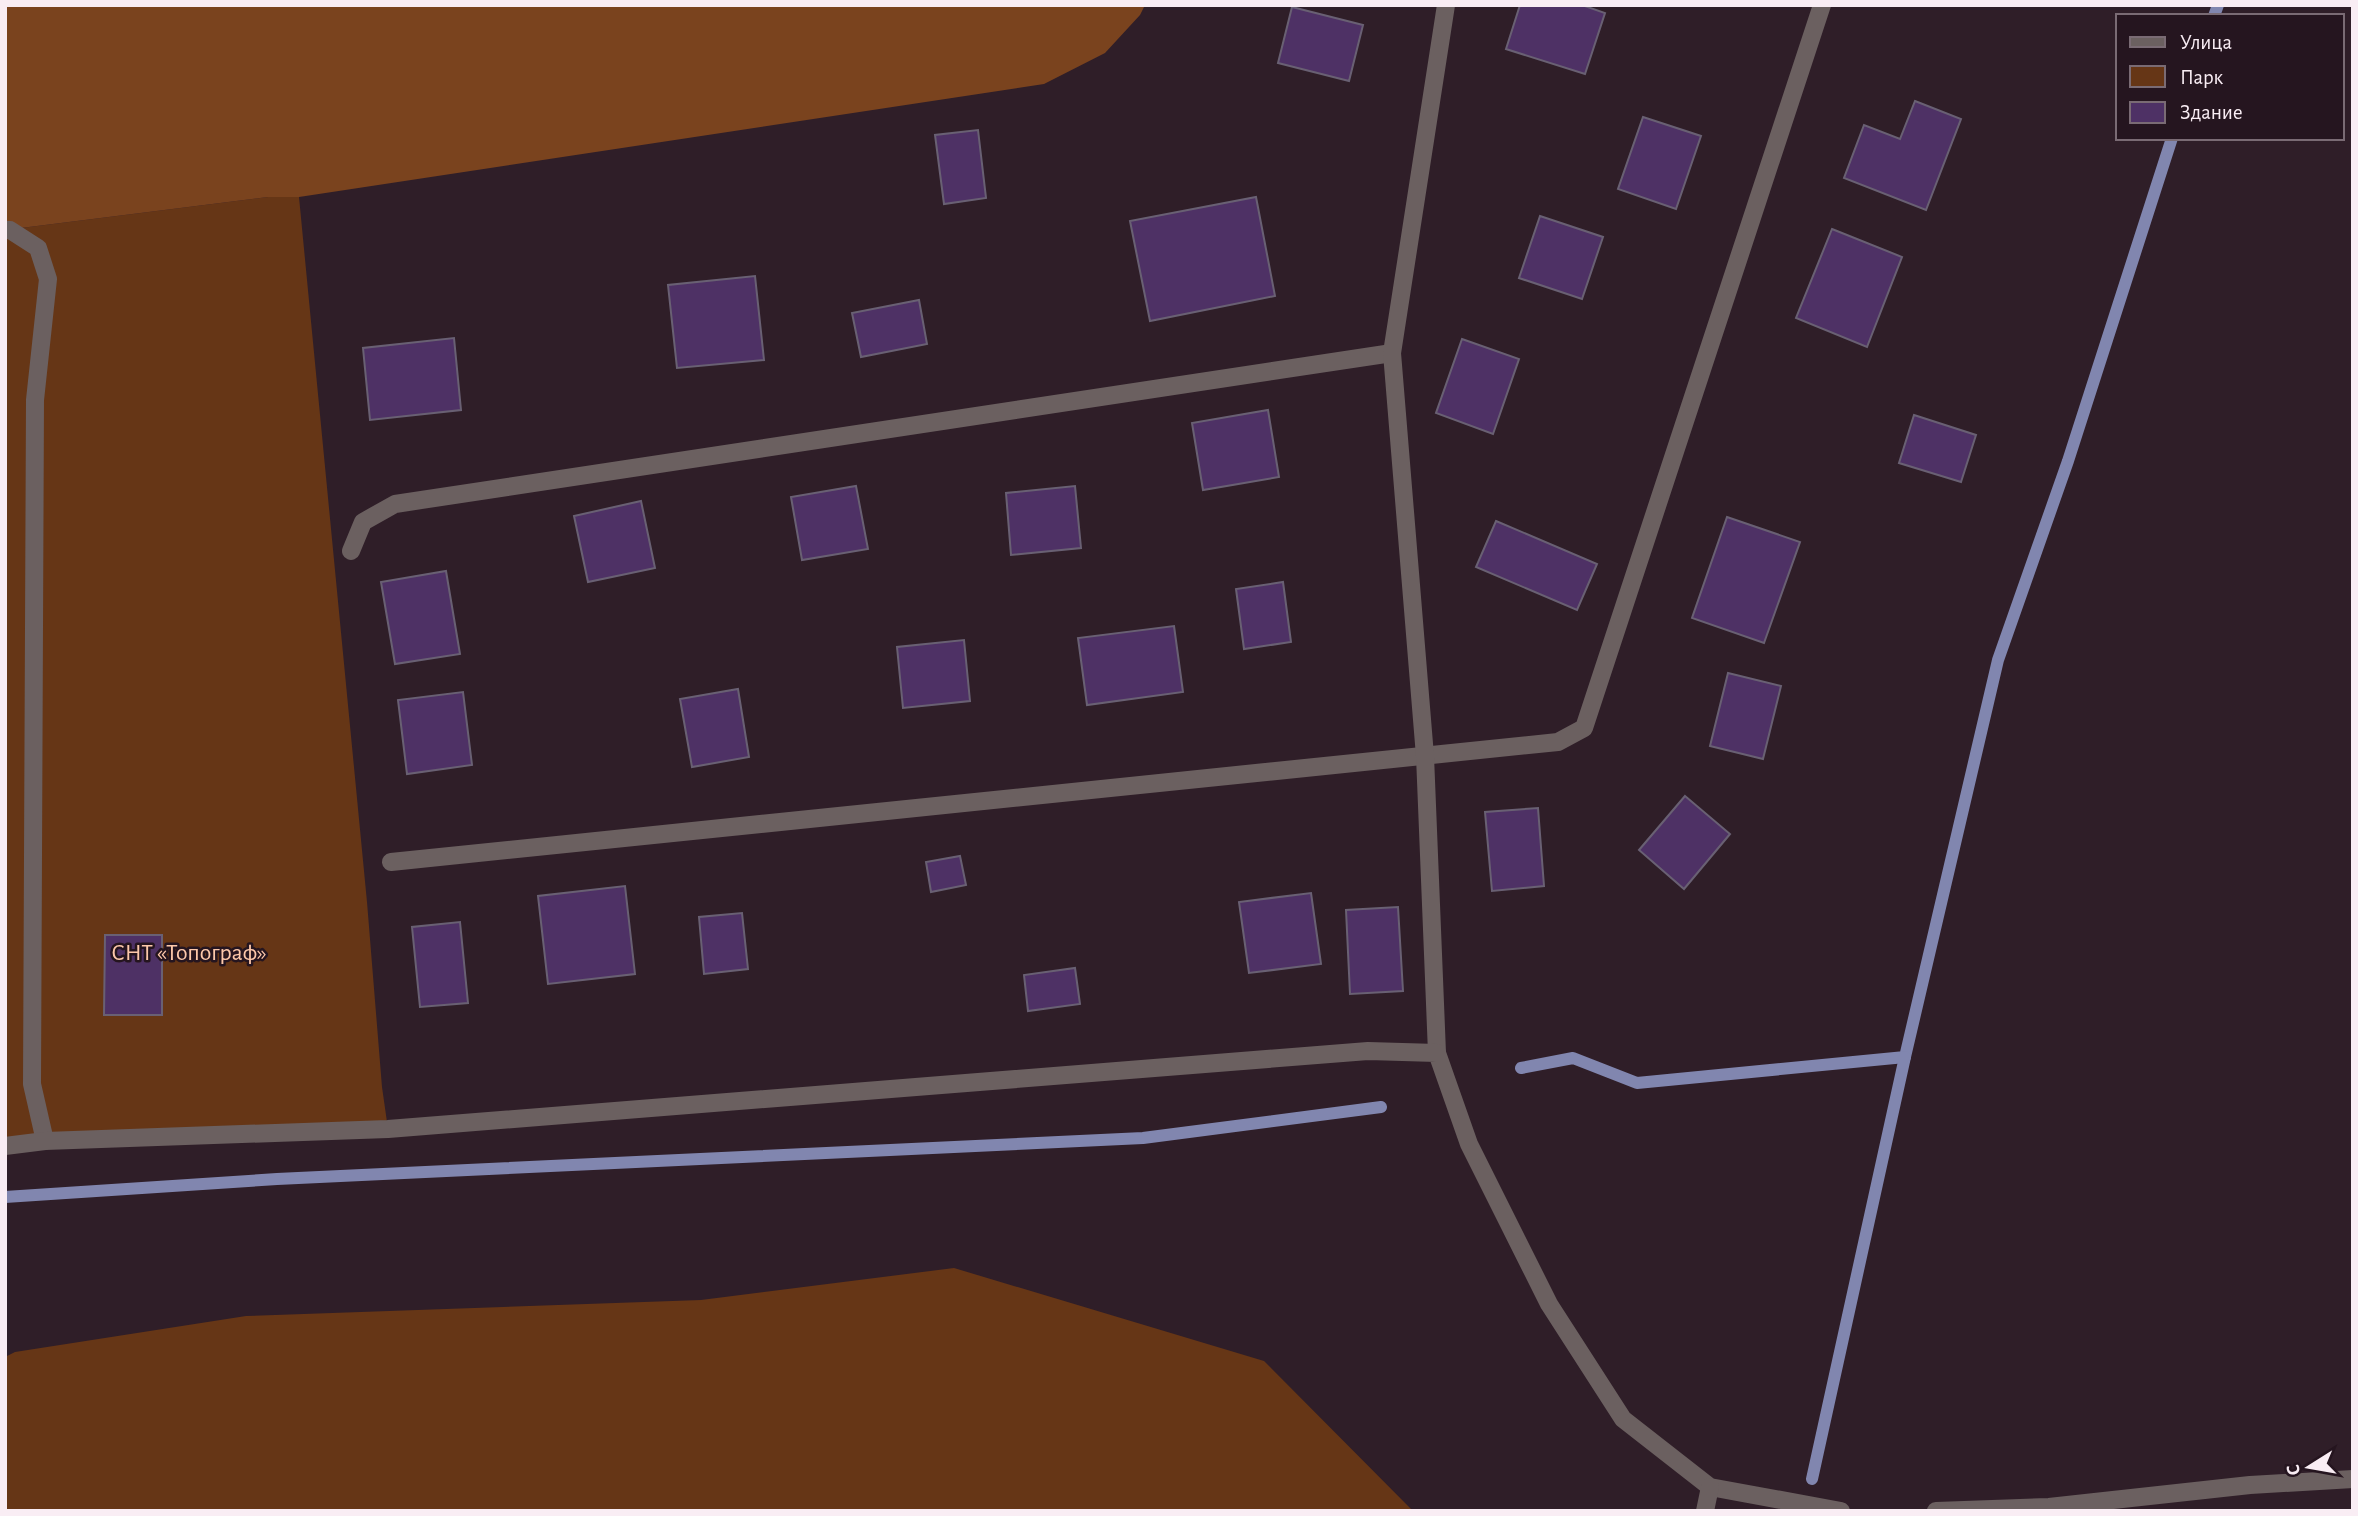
<svg xmlns="http://www.w3.org/2000/svg" width="2358" height="1516" font-family="'Alegreya Sans',sans-serif">
  <rect width="100%" height="100%" fill="#2f1e28"/>
  <g fill="#663616">
    <polygon points="268,197 299,197 367,902 382,1087 388,1129 5,1146 5,230"/>
    <polygon points="954,1268 1264,1361 1413,1511 5,1511 5,1357 15,1352 246,1316 701,1300"/>
  </g>
  <polygon fill="#7a431e" points="5,5 1145,5 1140,15 1105,53 1044,84 299,197 268,197 5,230"/>
  <g fill="none" stroke-linecap="round" stroke-linejoin="round">
    <g stroke="#8186af" stroke-width="12">
      <polyline points="2214,16 2218,5"/>
      <polyline points="1521,1068 1573,1058 1637,1083 1905,1057 1998,660 2068,461 2172,138"/>
      <polyline points="5,1197 277,1179 1143,1138 1381,1107"/>
      <polyline points="1812,1479 1905,1057"/>
    </g>
  </g>
  <g fill="#4e3165" stroke="#696073" stroke-width="2">
    <polygon points="1520,5 1582,5 1605,13 1585,74 1506,49"/>
    <polygon points="1292,7 1363,25 1349,81 1278,63"/>
    <polygon points="1915,101 1961,119 1926,210 1844,178 1864,125 1900,139"/>
    <polygon points="1643,117 1701,136 1676,209 1618,189"/>
    <polygon points="978,130 986,198 944,204 935,135"/>
    <polygon points="1256,197 1275,296 1150,321 1130,221"/>
    <polygon points="1540,216 1603,237 1582,299 1519,278"/>
    <polygon points="1832,229 1902,257 1867,347 1796,318"/>
    <polygon points="755,276 764,360 677,368 668,285"/>
    <polygon points="919,300 927,344 861,357 852,313"/>
    <polygon points="454,338 461,410 370,420 363,348"/>
    <polygon points="1462,339 1519,359 1493,434 1436,413"/>
    <polygon points="1268,410 1279,477 1203,490 1192,423"/>
    <polygon points="1914,415 1976,435 1961,482 1899,463"/>
    <polygon points="856,486 868,549 802,560 791,497"/>
    <polygon points="1075,486 1081,548 1011,555 1006,493"/>
    <polygon points="641,501 655,568 588,582 574,516"/>
    <polygon points="1727,517 1800,542 1764,643 1692,618"/>
    <polygon points="1496,521 1597,564 1577,610 1476,567"/>
    <polygon points="446,571 460,654 395,664 381,582"/>
    <polygon points="1283,582 1291,642 1244,649 1236,589"/>
    <polygon points="1174,626 1183,692 1087,705 1078,638"/>
    <polygon points="964,640 970,701 903,708 897,647"/>
    <polygon points="1728,673 1781,686 1763,759 1710,746"/>
    <polygon points="738,689 749,757 692,767 680,699"/>
    <polygon points="463,692 472,765 407,774 398,700"/>
    <polygon points="1685,796 1730,834 1684,889 1639,850"/>
    <polygon points="1538,808 1544,886 1492,891 1485,812"/>
    <polygon points="960,856 966,885 931,892 926,862"/>
    <polygon points="625,886 635,974 548,984 538,896"/>
    <polygon points="1311,893 1321,964 1249,973 1239,902"/>
    <polygon points="1398,907 1403,991 1350,994 1346,910"/>
    <polygon points="742,913 748,969 704,974 699,917"/>
    <polygon points="460,922 468,1003 420,1007 412,927"/>
    <polygon points="105,935 162,935 162,1015 104,1015"/>
    <polygon points="1075,968 1080,1004 1028,1011 1024,975"/>
  </g>
  <g fill="none" stroke-linecap="round" stroke-linejoin="round">
    <g stroke="#6b6060" stroke-width="18">
      <polyline points="351,551 363,522 395,504 1392,353"/>
      <polyline points="391,862 1558,742 1584,728 1822,5"/>
      <polyline points="1437,1053 1425,756 1392,353 1446,5"/>
    </g>
    <g stroke="#6b6060" stroke-width="18">
      <polyline points="5,230 10,230 38,248 48,279 35,400 32,1084 45,1141"/>
      <polyline points="5,1146 45,1141 388,1129 1368,1051 1437,1053 1469,1144 1549,1304 1623,1419 1710,1487 1841,1511"/>
      <polyline points="1705,1511 1710,1487"/>
      <polyline points="1936,1511 2049,1507 2250,1485 2353,1479"/>
    </g>
  </g>
  <g text-anchor="middle" stroke-width="5" stroke-linejoin="round" paint-order="stroke">
    <g font-size="24" fill="#fdc8aa" stroke="#25151f">
      <text x="189" y="960">СНТ «Топограф»</text>
    </g>
  </g>
  <rect width="2358" height="1516" fill="none" stroke="#f9edf4" stroke-width="14"/>
  <rect x="2116" y="14" width="228" height="126" fill="#25151f" stroke="#7a6b74" stroke-width="2"/>
  <rect x="2130" y="37" width="35" height="10" fill="#6b6060" stroke="#7a6b74" stroke-width="2"/>
  <text x="2180" y="49" font-size="21" fill="#f9edf4">Улица</text>
  <rect x="2130" y="66" width="35" height="21" fill="#663616" stroke="#7a6b74" stroke-width="2"/>
  <text x="2180" y="84" font-size="21" fill="#f9edf4">Парк</text>
  <rect x="2130" y="102" width="35" height="21" fill="#4e3165" stroke="#7a6b74" stroke-width="2"/>
  <text x="2180" y="119" font-size="21" fill="#f9edf4">Здание</text>
  <g transform="translate(2309 1467) rotate(259)" stroke="#25151f" stroke-width="5" paint-order="stroke">
  <path d="M0-5L12 26L0 18L-12 26Z" fill="#f9edf4"/>
  <text y="-10" font-size="19" font-weight="bold" text-anchor="middle" fill="#f9edf4">С</text>
  </g>
</svg>
